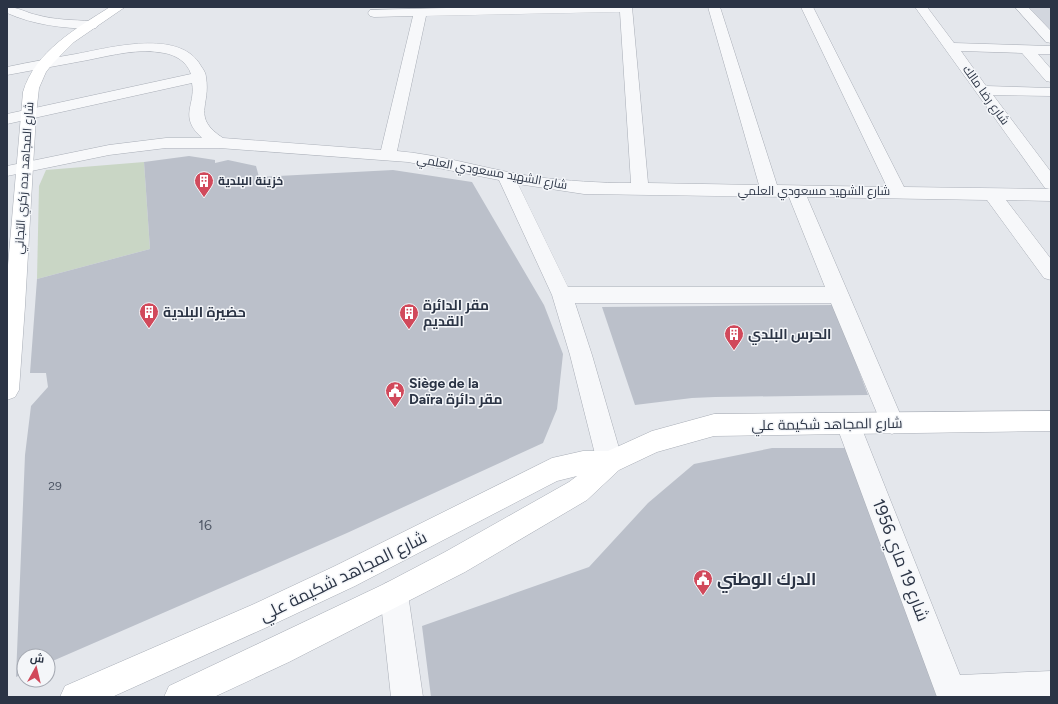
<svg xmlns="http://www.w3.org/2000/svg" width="1058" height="704" font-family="Figtree,Cairo,sans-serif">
  <rect width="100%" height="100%" fill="#e4e7ec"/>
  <polygon fill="#d2d6de" points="1028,7 1051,8 1051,31"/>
  <polygon fill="#c9d6c5" points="144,162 150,249 37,279 39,186 46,170"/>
  <g fill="#bbc0ca">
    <polygon points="189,156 215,160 215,163 228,160 256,166 259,177 393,170 472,182 544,305 563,354 557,409 543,443 347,533 48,663 48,656 24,656 24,673 16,677 25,455 31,406 48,387 46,373 30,373 37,279 150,249 144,162"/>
    <polygon points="834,305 868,395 715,397 692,398 635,405 602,307"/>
    <polygon points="772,448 846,448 937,697 431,697 422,626 589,567 648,503 694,464"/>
  </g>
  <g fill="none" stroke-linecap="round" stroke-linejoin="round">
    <defs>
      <g id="street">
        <path d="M7,7C18,7 27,13 37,15C55,20 73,20 91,21L96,22L98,25L96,28L91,29C62,28 34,25 7,13Z"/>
        <path d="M485,7H632L648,183L759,185L708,7H720L777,185L887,187L801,7H813L904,187L1050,189L1045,188L915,7H927L954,43L1051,46V54H1038L1051,69V82L1046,81L1022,53L961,51L986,86L1051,88V96L993,95L1051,172V201L1006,200L1051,259V280L1044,278L987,200L807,197L904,423L900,430L892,434L884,430L831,303H575L592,355L623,462L619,470L610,474L601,470L597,462L570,355L552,295L499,180L408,162L219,148H166L109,155L7,176V166L109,145L166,138H202C178,116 196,106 192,83L7,124V114L191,74C187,62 176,55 164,53C139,48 113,55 88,60C61,65 34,70 7,75V67C30,62 53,58 76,54C109,48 180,28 201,66C203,69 206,73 206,77C211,106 191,117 223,138L381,150L413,16L374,17L370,16L368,13L370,10ZM620,12L631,183C599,183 568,181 536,177C489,170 444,155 397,151L426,16ZM518,184L584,194L789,197L825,287H568Z"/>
        <polygon points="1015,7 1028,7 1051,31 1051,43 1046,42"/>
        <polygon points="848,413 856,417 860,424 960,675 1051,671 1051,697 937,697 836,424 840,417"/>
        <polygon points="394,580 404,584 408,594 423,697 391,697 380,594 384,584"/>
      </g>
      <g id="secondary">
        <path d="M110,7H125L74,42L53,63L46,72L39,88L36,115L25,306L19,390L15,397L7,400V277L23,92C35,51 77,28 110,7Z"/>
        <polygon points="1051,411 1051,431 714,436 657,452 619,470 587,500 465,572 289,662 214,697 164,697 169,686 384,584 445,552 569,482 577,476 557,481 355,586 274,624 112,697 60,697 65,686 254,604 335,566 552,458 583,451 608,451 652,431 714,414"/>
      </g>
    </defs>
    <use href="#street" stroke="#a9aeb7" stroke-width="1"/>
    <use href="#secondary" stroke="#a9aeb7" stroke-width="1"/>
    <use href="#street" fill="#f7f8fa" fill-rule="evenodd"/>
    <use href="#secondary" fill="#fff" fill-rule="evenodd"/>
  </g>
  <defs>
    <symbol id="building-pin" viewBox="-11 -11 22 30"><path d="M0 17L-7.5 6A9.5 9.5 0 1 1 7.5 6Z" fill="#d1495b" stroke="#f4f6f9"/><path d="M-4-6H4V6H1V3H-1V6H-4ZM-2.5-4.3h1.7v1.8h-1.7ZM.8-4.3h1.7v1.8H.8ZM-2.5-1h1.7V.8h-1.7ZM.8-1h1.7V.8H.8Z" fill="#fff"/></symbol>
    <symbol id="civic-pin" viewBox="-11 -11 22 30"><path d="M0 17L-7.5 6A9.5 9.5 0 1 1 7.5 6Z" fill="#d1495b" stroke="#f4f6f9"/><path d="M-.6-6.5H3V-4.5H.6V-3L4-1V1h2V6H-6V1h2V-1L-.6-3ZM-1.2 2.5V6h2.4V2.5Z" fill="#fff"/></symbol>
  </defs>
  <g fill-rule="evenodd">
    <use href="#building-pin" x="193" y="170" width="22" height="30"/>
    <use href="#building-pin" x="138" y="301" width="22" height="30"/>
    <use href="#building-pin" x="398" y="302" width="22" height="30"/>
    <use href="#building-pin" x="723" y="323" width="22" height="30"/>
    <use href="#civic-pin" x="384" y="380" width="22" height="30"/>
    <use href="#civic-pin" x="692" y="568" width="22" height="30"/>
  </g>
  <g text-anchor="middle" stroke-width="3" stroke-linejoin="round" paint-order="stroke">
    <g font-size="12" fill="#2b3445" stroke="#f4f6f9">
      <text transform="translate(986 95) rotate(54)" y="4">شارع رضا مالك</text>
      <text transform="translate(492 172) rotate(10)" y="4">شارع الشهيد مسعودي العلمي</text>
      <text transform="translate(24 178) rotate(-86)" y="4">شارع المجاهد بده زكري التجاني</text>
      <text x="814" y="195">شارع الشهيد مسعودي العلمي</text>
    </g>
    <g font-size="12" font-weight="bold" fill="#2b3445" stroke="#f4f6f9" text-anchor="start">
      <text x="218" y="185">خزينة البلدية</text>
    </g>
    <g font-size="12" fill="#4f5766">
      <text x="55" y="490">29</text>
    </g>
    <g font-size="14" font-weight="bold" fill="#2b3445" stroke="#f4f6f9" text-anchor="start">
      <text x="423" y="310">مقر الدائرة<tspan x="423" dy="16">القديم</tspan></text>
      <text x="163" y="317">حضيرة البلدية</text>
      <text x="748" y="339">الحرس البلدي</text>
      <text x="409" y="388">Siège de la<tspan x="409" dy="16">Daïra مقر دائرة</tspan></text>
    </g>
    <g font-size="14" fill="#2b3445" stroke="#f4f6f9">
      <text transform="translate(827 424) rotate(-1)" y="5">شارع المجاهد شكيمة علي</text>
    </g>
    <g font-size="14" fill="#4f5766">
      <text x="205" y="530">16</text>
    </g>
    <g font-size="17" fill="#2b3445" stroke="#f4f6f9">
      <text transform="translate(901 560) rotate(69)" y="6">شارع 19 ماي 1956</text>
      <text transform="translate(343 576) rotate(-26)" y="6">شارع المجاهد شكيمة علي</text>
    </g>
    <g font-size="17" font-weight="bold" fill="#2b3445" stroke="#f4f6f9" text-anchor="start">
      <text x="717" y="585">الدرك الوطني</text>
    </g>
  </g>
  <rect width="1058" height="704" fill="none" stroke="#2b3445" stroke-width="16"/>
  <g transform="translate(36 668) rotate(8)"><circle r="19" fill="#f4f6f9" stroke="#a4a8b1"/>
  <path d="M0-3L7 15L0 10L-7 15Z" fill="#d1495b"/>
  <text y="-6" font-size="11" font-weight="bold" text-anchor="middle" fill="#2b3445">ش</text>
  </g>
</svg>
